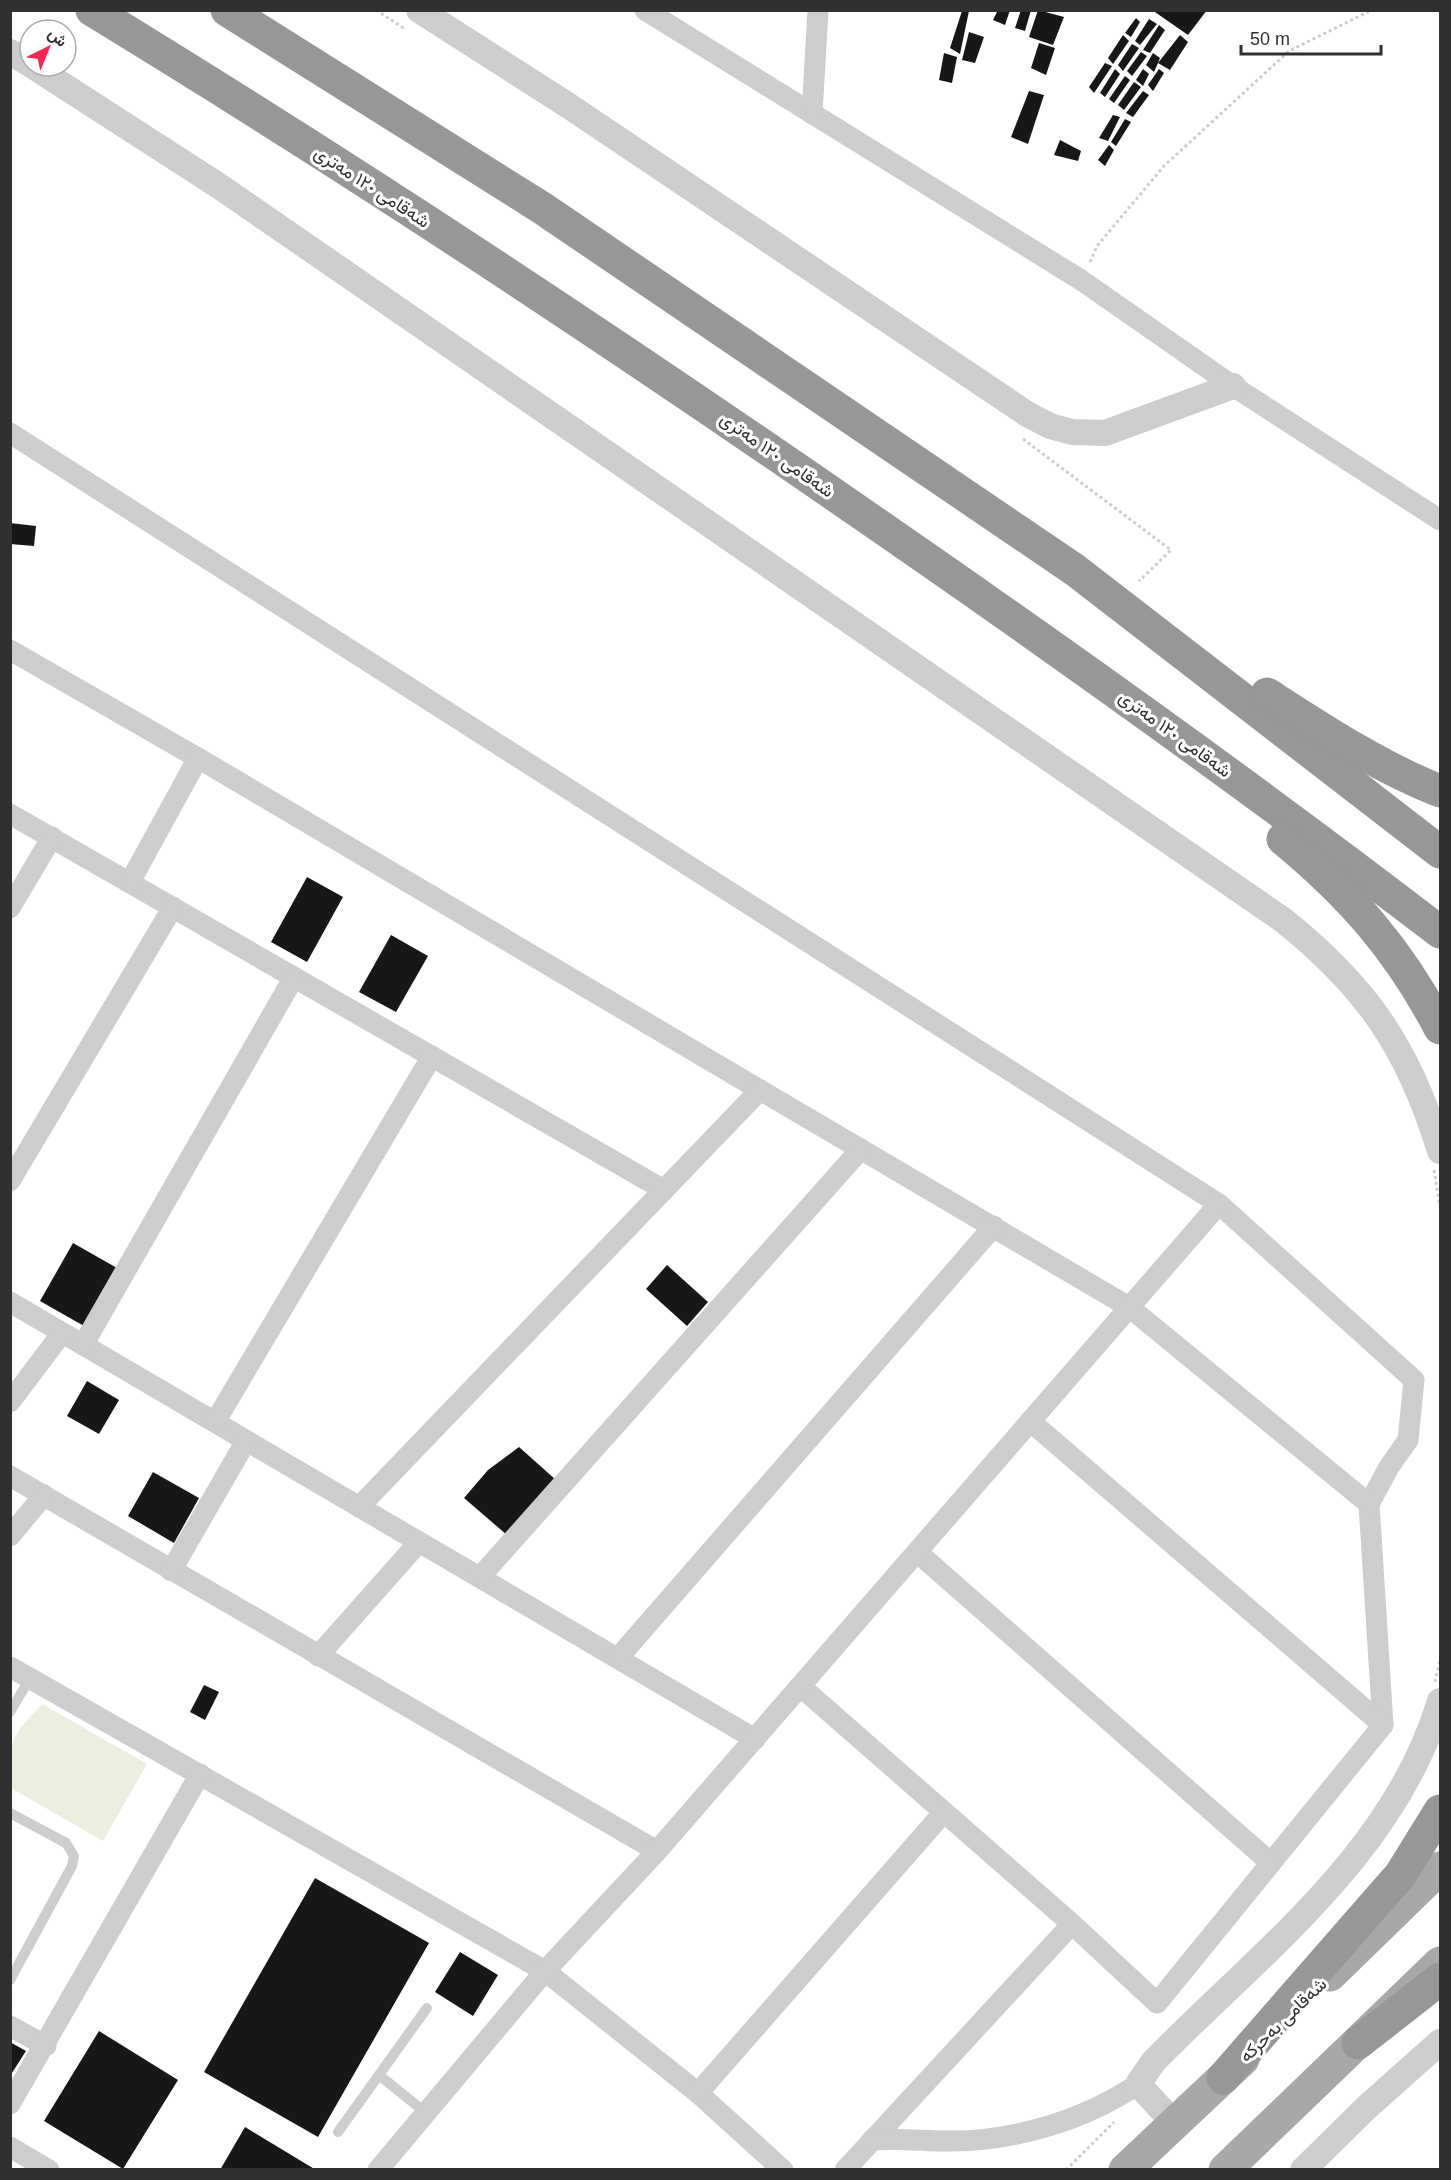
<svg xmlns="http://www.w3.org/2000/svg" width="1451" height="2180" font-family="Helvetica,Vazirmatn,sans-serif">
  <rect width="100%" height="100%" fill="#fff"/>
  <path fill="#e9eede" d="M42,1704L147,1764L103,1841L11,1788C10,1740 8,1740 42,1704Z"/>
  <g fill="#171717">
    <polygon points="998,10 1010,10 1005,25 993,20"/>
    <polygon points="1021,10 1031,10 1025,31 1015,28"/>
    <polygon points="1038,10 1064,17 1053,45 1029,37"/>
    <polygon points="1152,10 1207,10 1188,35"/>
    <polygon points="962,11 969,11 960,54 950,48"/>
    <polygon points="1136,18 1140,22 1131,37 1125,33"/>
    <polygon points="1149,19 1157,24 1140,45 1135,41"/>
    <polygon points="1159,25 1165,30 1150,53 1143,50"/>
    <polygon points="969,32 984,37 975,63 962,60"/>
    <polygon points="1123,35 1129,41 1113,64 1108,58"/>
    <polygon points="1180,35 1188,42 1170,70 1158,63 1154,72 1146,65 1153,53 1160,58 1158,63"/>
    <polygon points="1039,43 1055,48 1046,75 1031,68"/>
    <polygon points="1132,44 1139,48 1123,71 1118,65"/>
    <polygon points="1141,52 1147,56 1132,76 1127,71"/>
    <polygon points="944,53 957,57 952,83 939,80"/>
    <polygon points="1105,63 1112,66 1094,93 1089,87"/>
    <polygon points="1115,69 1120,74 1105,97 1100,93"/>
    <polygon points="1143,69 1149,74 1143,86 1136,80"/>
    <polygon points="1159,69 1164,73 1153,91 1148,85"/>
    <polygon points="1125,76 1130,80 1114,103 1109,99"/>
    <polygon points="1134,82 1141,87 1124,110 1118,105"/>
    <polygon points="1029,91 1044,95 1028,144 1011,137"/>
    <polygon points="1143,91 1149,95 1133,117 1126,113"/>
    <polygon points="1113,115 1120,117 1108,141 1099,138"/>
    <polygon points="1125,119 1131,122 1116,146 1111,142"/>
    <polygon points="1060,140 1081,151 1078,161 1054,155"/>
    <polygon points="1109,145 1114,150 1105,166 1098,160"/>
    <polygon points="10,523 36,526 34,546 10,544"/>
    <polygon points="307,877 343,897 307,962 271,942"/>
    <polygon points="391,935 428,956 396,1012 359,992"/>
    <polygon points="73,1243 117,1268 84,1326 40,1301"/>
    <polygon points="667,1265 708,1302 687,1326 646,1289"/>
    <polygon points="87,1381 119,1400 99,1434 67,1416"/>
    <polygon points="519,1447 556,1480 507,1535 464,1498 488,1470"/>
    <polygon points="153,1472 199,1498 174,1543 128,1516"/>
    <polygon points="204,1685 219,1692 205,1720 190,1712"/>
    <polygon points="315,1878 429,1943 318,2137 204,2072"/>
    <polygon points="460,1952 498,1975 473,2016 435,1992"/>
    <polygon points="99,2031 178,2080 123,2169 44,2121"/>
    <polygon points="10,2042 26,2051 10,2076"/>
    <polygon points="245,2127 316,2170 220,2170"/>
  </g>
  <g fill="none" stroke-linecap="round" stroke-linejoin="round">
    <g stroke="#cdcdcd" stroke-width="3" stroke-dasharray="3 3" stroke-linecap="butt">
      <polyline points="376,10 405,29"/>
      <polyline points="1090,262 1097,246 1164,166 1289,51 1372,10"/>
      <polyline points="1023,439 1171,550 1139,581"/>
      <polyline points="1434,1170 1440,1207"/>
      <polyline points="1435,1682 1440,1660"/>
      <polyline points="1066,2170 1114,2122"/>
    </g>
    <g stroke="#cdcdcd" stroke-width="10">
      <polyline points="10,1712 30,1678"/>
      <polyline points="10,1813 66,1843 74,1856 72,1866 10,1980"/>
      <polyline points="379,2075 426,2113"/>
      <polyline points="338,2132 427,2008"/>
    </g>
    <g stroke="#cdcdcd" stroke-width="21">
      <polyline points="645,10 1081,280 1233,386 1440,520"/>
      <polyline points="812,114 818,10"/>
      <polyline points="10,433 1219,1204 1414,1380 1408,1440 1389,1467 1369,1504 1383,1725"/>
      <polyline points="10,650 198,758 760,1090"/>
      <polyline points="10,814 664,1190"/>
      <polyline points="130,882 198,758"/>
      <polyline points="10,908 52,837"/>
      <polyline points="10,1181 173,907"/>
      <polyline points="10,1302 755,1739"/>
      <polyline points="83,1345 294,977"/>
      <polyline points="10,1402 62,1333"/>
      <polyline points="1030,1421 1383,1725 1271,1863"/>
      <polyline points="215,1422 432,1056"/>
      <polyline points="10,1476 657,1851"/>
      <polyline points="359,1507 760,1090 1129,1307 1369,1504"/>
      <polyline points="10,1536 44,1495"/>
      <polyline points="917,1552 1271,1863 1157,2003 1072,1924"/>
      <polyline points="171,1571 246,1441"/>
      <polyline points="480,1577 861,1149"/>
      <polyline points="318,1656 419,1542"/>
      <polyline points="618,1658 994,1226"/>
      <polyline points="10,1667 545,1971 698,2093 783,2170"/>
      <polyline points="800,1686 944,1812"/>
      <polyline points="10,2026 46,2046"/>
      <polyline points="698,2093 944,1812 1072,1924 845,2170"/>
      <polyline points="10,2104 200,1774"/>
      <path d="M872,2140C899,2138 924,2141 951,2141C1015,2141 1085,2120 1138,2084"/>
      <polyline points="10,2147 49,2170"/>
      <polyline points="378,2170 545,1971 657,1851 1219,1204"/>
    </g>
    <g stroke="#cdcdcd" stroke-width="26">
      <polyline points="419,10 569,106 1027,414 1050,426 1072,432 1105,433 1233,386"/>
      <polyline points="10,52 30,64"/>
      <path d="M33,66L219,186L1283,920C1367,987 1409,1049 1440,1151"/>
      <path d="M1174,2123L1138,2084L1154,2061C1261,1952 1394,1854 1440,1701"/>
      <polyline points="1303,2170 1366,2108 1440,2042"/>
    </g>
    <g stroke="#a8a8a8" stroke-width="33">
      <polyline points="1330,1975 1440,1868"/>
      <polyline points="1125,2170 1243,2059"/>
      <polyline points="1225,2170 1440,1963"/>
    </g>
    <g stroke="#979797" stroke-width="33">
      <path d="M92,10C356,171 614,342 868,518C1062,652 1254,789 1440,932"/>
      <polyline points="227,10 542,208 1075,570 1440,852"/>
      <path d="M1267,694C1323,730 1379,767 1440,791"/>
      <path d="M1283,839C1351,895 1399,950 1440,1028"/>
      <polyline points="1358,2043 1440,1979"/>
      <polyline points="1223,2078 1401,1874 1440,1811"/>
    </g>
  </g>
  <g text-anchor="middle" stroke-width="6" stroke-linejoin="round" paint-order="stroke">
    <g font-size="18" fill="#303030" stroke="#fff">
      <text transform="translate(372 187) rotate(33)" y="6">شەقامی ١٢٠ مەتری</text>
      <text transform="translate(777 455) rotate(35)" y="6">شەقامی ١٢٠ مەتری</text>
      <text transform="translate(1175 734) rotate(36)" y="6">شەقامی ١٢٠ مەتری</text>
      <text transform="translate(1283 2020) rotate(-44)" y="6">شەقامی بەحرکە</text>
    </g>
  </g>
  <rect width="1451" height="2180" fill="none" stroke="#303030" stroke-width="24"/>
  <g transform="translate(48 48) rotate(43)"><circle r="28" fill="#ffffff" stroke="#acacac" stroke-width="1.5"/>
  <path d="M0-4.5L10 22L0 15L-10 22Z" fill="#f32751"/>
  <text y="-9" font-size="16" font-weight="bold" text-anchor="middle" fill="#303030">ش</text>
  </g>
  <path d="M1241 45v9h140v-9" fill="none" stroke="#303030" stroke-width="3"/>
  <text x="1250" y="45" font-size="18" fill="#303030" stroke="#ffffff" stroke-width="4.5" paint-order="stroke">50 m</text>
</svg>
